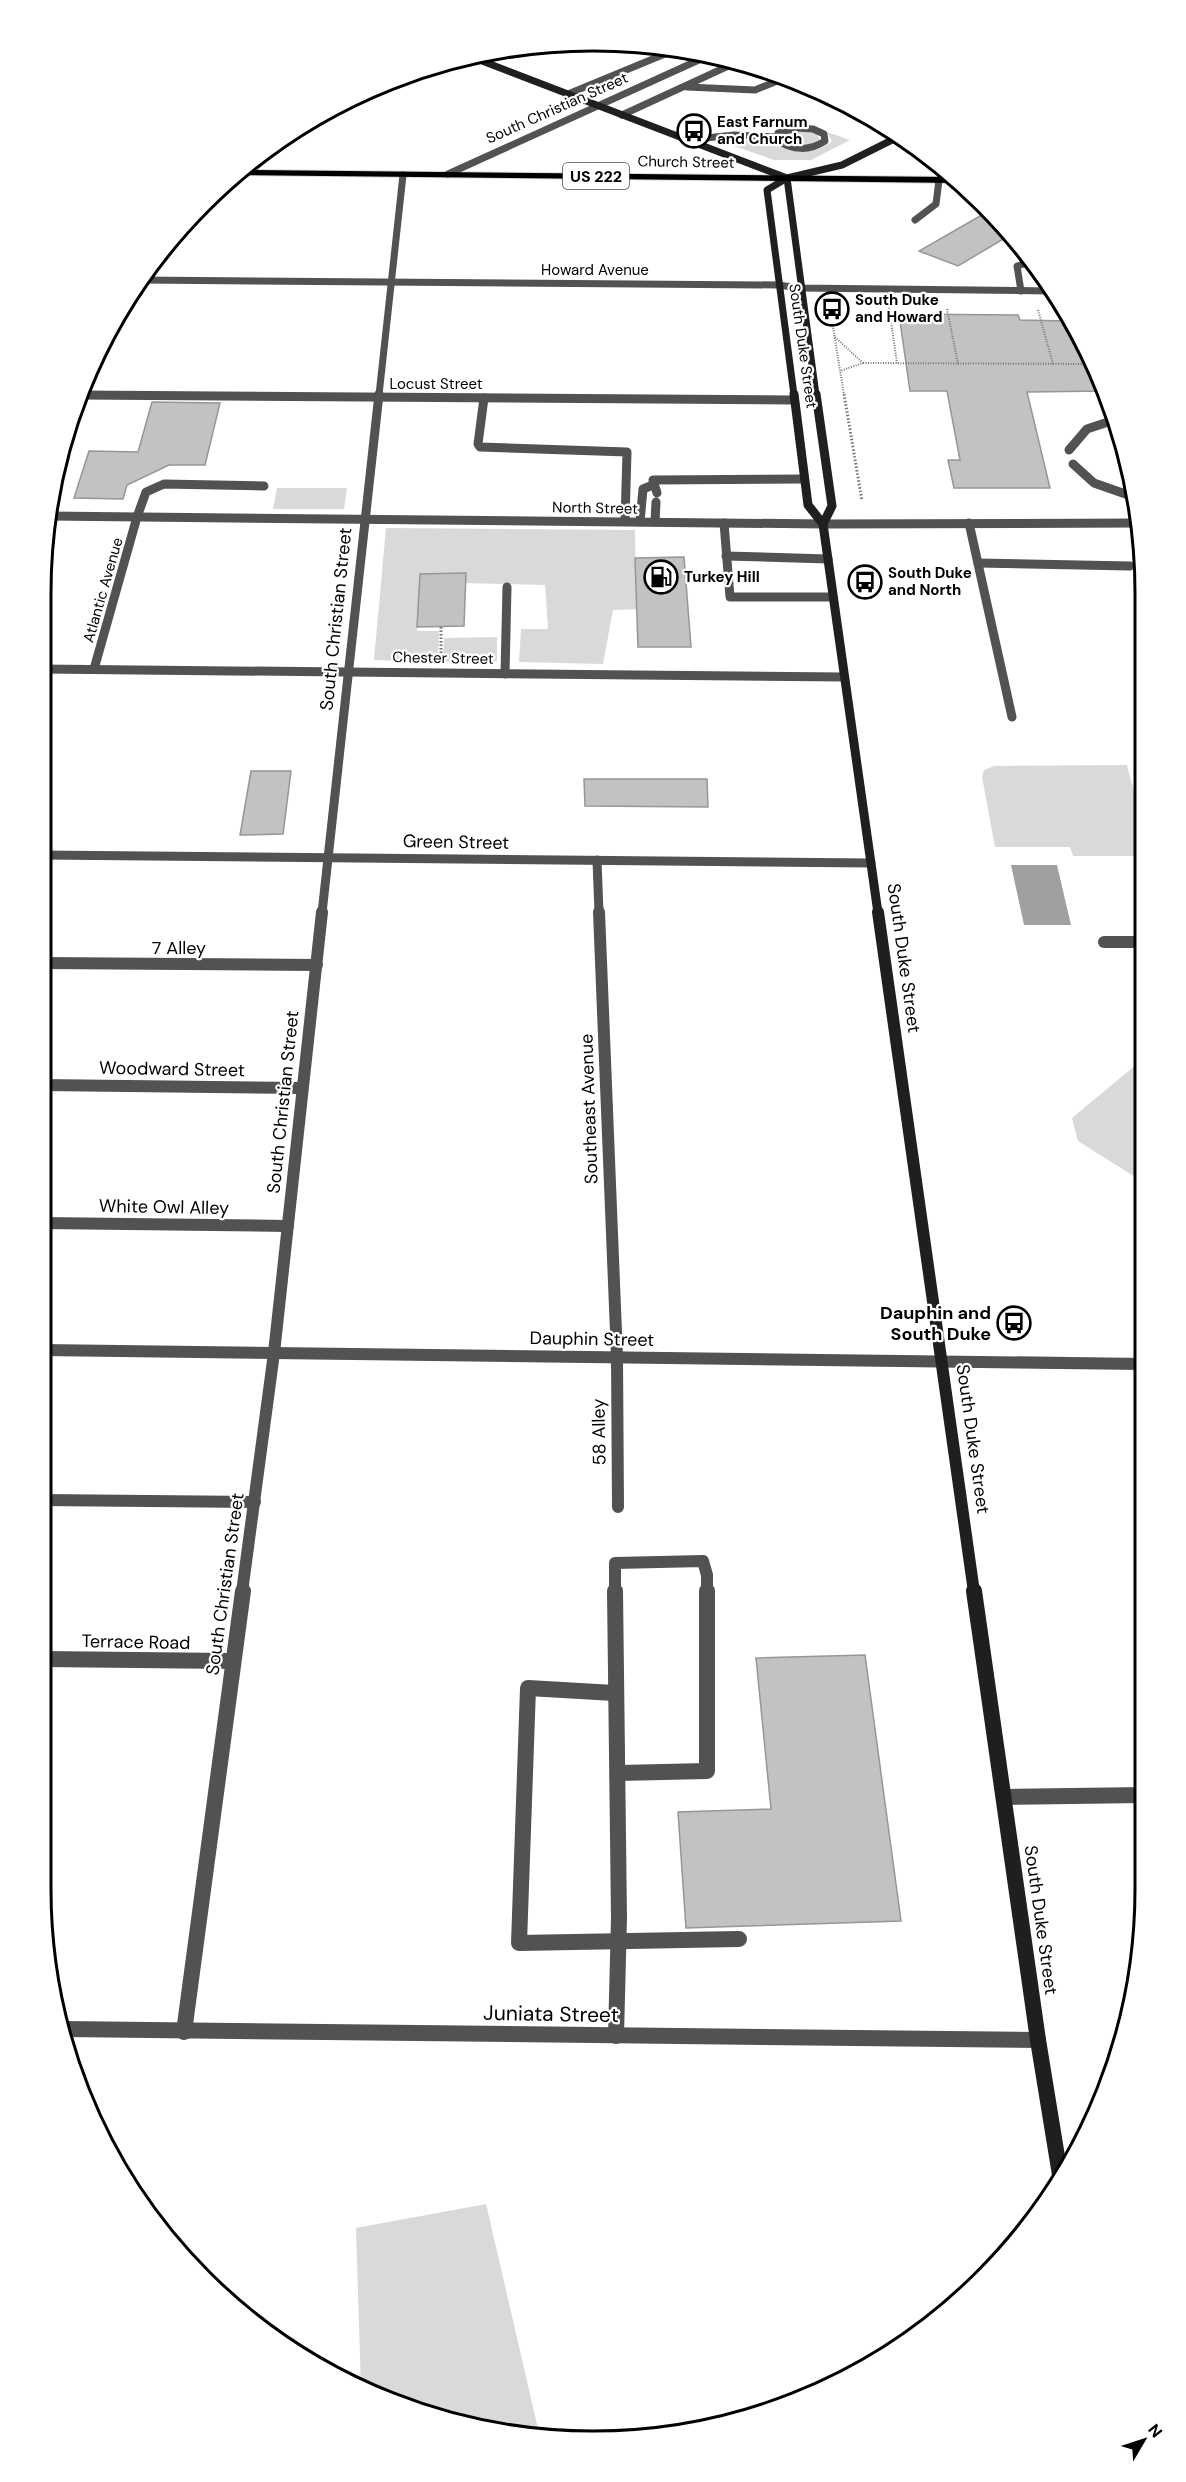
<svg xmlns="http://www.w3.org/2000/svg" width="1186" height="2482" font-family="'DM Sans',sans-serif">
  <rect width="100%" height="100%" fill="#fff"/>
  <g fill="#d9d9d9">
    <polygon points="805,130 817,134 820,142 794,146 782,140 787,132"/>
    <path d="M827,132L850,140L811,160H774L723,142C761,130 801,168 832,141Z"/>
    <polygon points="277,488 347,488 344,509 273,509"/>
    <polygon points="386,528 635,530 636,596 673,608 613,610 603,664 519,662 521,629 548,629 545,585 465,583 465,573 420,574 417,631 439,631 438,662 374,660"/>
    <polygon points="497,637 497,661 443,662 444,638"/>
    <polygon points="1127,765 1142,822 1142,856 1073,856 1070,847 995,847 982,777 984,770 994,766"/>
    <polygon points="1143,1059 1143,1182 1078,1141 1072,1118"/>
    <polygon points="486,2204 539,2433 485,2431 381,2399 361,2389 356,2228"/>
  </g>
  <polygon fill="#a0a0a0" points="1011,865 1057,865 1071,925 1024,925"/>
  <g fill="#c2c2c2" stroke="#969696" stroke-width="1.5">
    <polygon points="987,212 1010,235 958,266 919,251"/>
    <polygon points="899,314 1018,315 1020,320 1068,321 1103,381 1106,391 1027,392 1050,488 954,488 948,460 960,460 947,391 910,391"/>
    <polygon points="152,402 220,403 205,465 169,465 127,485 123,499 74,498 89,451 138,452"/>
    <polygon points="684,557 691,647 638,647 635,558"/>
    <polygon points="466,573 464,626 417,627 420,574"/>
    <polygon points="251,771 291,771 283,834 240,835"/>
    <polygon points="584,779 707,779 708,807 585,806"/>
    <polygon points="865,1655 901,1921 686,1928 678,1812 771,1809 756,1658"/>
  </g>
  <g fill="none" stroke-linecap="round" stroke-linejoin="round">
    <defs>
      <polygon id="highway" points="242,170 951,177 957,183 235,175"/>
    </defs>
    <use href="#highway" stroke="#dbdbdb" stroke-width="2"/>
    <g stroke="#747474" stroke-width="2" stroke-dasharray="1 1.5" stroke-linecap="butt">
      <polyline points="830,308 844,395"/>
      <polyline points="889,308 897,363"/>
      <polyline points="947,309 958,364"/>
      <polyline points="1038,310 1053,364"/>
      <polyline points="835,337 863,363 840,371"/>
      <polyline points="863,363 1093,364"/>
    </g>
    <g stroke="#747474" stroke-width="3" stroke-dasharray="1.5 2" stroke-linecap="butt">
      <polyline points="844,394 862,501"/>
      <polyline points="441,627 441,653"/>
    </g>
    <g stroke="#525252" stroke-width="7">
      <polyline points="687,87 755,90 787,77"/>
      <polyline points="568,94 677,49"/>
      <polyline points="622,115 737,62"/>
      <path d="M797,128L813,129L824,134L825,141C810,151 792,151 777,140L778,133Z"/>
      <polyline points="687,140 734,135 776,137"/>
      <polyline points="448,174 712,54"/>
      <polyline points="915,220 936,204 939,180"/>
      <polyline points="1021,291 1017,266 1034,261"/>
    </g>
    <g stroke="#525252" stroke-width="9">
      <polyline points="484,398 478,444 480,447 627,452 625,521"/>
      <polyline points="1069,450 1087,429 1114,420"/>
      <polyline points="1073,464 1094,483 1134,497"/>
      <polyline points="657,493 653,480 804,479"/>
      <polyline points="137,517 146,492 164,484 264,486"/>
      <polyline points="640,522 643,489 653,485"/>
      <polyline points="655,522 656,502"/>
      <polyline points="724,523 730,597 833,597"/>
      <polyline points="969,523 1012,717"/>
      <polyline points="726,556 828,559"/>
      <polyline points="978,563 1130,566"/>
      <polyline points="505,674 507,587"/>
      <polyline points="597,860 599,913"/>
    </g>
    <g stroke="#525252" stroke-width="12">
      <polyline points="599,912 617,1357 618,1507"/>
      <polyline points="1104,942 1142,942"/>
      <polyline points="41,963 317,965"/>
      <polyline points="41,1223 288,1226"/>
      <polyline points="41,1500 255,1502"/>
      <polyline points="615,1592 615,1563 703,1561 707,1575 707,1592"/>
    </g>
    <g stroke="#525252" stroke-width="16">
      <polyline points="615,1591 619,1918 616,2036"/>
      <polyline points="614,1693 528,1688 519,1943 739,1939"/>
      <polyline points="619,1773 707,1771 707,1591"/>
      <polyline points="1004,1797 1145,1795"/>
    </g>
    <g stroke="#525252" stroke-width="7">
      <polyline points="139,280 778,285 800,288 1051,291"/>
      <polyline points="78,395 131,395"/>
      <polyline points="379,395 403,175"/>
    </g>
    <g stroke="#525252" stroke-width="9">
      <polyline points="78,395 794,400"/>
      <polyline points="48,516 823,524 1141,523"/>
      <polyline points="41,669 844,677"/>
      <polyline points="94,669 137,517"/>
      <polyline points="41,855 871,863"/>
      <polyline points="322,913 379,394"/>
    </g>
    <g stroke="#525252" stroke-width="12">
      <polyline points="41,1085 302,1088"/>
      <polyline points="41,1350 1144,1364"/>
      <polyline points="242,1592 274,1353 322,912"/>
    </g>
    <g stroke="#525252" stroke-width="16">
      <polyline points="41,1659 231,1661"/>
      <polyline points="64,2029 1038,2040"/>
      <polyline points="184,2032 243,1591"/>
    </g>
    <g stroke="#1f1f1f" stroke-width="7">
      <polyline points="469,56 787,178"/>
      <polyline points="787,178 816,395"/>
      <polyline points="794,395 767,190 787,178 842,165 898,137"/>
    </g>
    <g stroke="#1f1f1f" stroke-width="9">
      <polyline points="794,394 808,505 823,524 878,913"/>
      <polyline points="816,394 832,506 823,524"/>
    </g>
    <polyline stroke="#1f1f1f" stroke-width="12" points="878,912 974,1592"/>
    <polyline stroke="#1f1f1f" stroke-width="16" points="974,1591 1038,2040 1061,2181"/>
    <use href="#highway" fill="#000" fill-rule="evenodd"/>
  </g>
  <defs>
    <symbol id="bus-ring" viewBox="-11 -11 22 22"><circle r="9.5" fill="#fff" stroke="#000" stroke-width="1.5"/><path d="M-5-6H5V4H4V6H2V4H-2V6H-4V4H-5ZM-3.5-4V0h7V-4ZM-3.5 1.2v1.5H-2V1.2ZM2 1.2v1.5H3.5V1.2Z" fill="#000"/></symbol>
    <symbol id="fuel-ring" viewBox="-11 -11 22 22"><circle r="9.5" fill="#fff" stroke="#000" stroke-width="1.5"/><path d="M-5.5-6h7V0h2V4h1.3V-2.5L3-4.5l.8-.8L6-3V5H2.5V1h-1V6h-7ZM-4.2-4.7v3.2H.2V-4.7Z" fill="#000"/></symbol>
  </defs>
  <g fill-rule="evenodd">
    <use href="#bus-ring" x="675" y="112" width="38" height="38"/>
    <use href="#bus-ring" x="813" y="290" width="38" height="38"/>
    <use href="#fuel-ring" x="642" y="558" width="38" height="38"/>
    <use href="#bus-ring" x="846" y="563" width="38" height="38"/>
    <use href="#bus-ring" x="995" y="1304" width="38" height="38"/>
  </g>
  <g text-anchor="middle" stroke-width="4.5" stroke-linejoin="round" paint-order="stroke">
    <g font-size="15" fill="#000" stroke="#fff">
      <text transform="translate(557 108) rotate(-24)" y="5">South Christian Street</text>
      <text transform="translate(686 162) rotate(1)" y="5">Church Street</text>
      <text x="595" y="275">Howard Avenue</text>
      <text transform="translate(803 346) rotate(82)" y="5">South Duke Street</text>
      <text x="436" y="389">Locust Street</text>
      <text transform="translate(595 508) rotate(1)" y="5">North Street</text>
      <text transform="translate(103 590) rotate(-74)" y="5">Atlantic Avenue</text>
      <text transform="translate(443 658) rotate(1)" y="5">Chester Street</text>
    </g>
    <g font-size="15" font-weight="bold" fill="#000" stroke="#fff" text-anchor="start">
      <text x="717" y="127">East Farnum<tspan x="717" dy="17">and Church</tspan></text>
      <text x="855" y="305">South Duke<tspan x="855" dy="17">and Howard</tspan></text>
      <text x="888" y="578">South Duke<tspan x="888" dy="17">and North</tspan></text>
      <text x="684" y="582">Turkey Hill</text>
    </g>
    <rect fill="#fff" stroke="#4c4c4c" stroke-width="1.5" x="563" y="163" width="66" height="26" rx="4.5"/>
    <g font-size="16" font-weight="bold" fill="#000">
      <text x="596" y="182">US 222</text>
    </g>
    <g font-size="18" fill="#000" stroke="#fff">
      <text transform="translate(336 619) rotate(-84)" y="6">South Christian Street</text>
      <text transform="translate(456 842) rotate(1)" y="6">Green Street</text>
      <text x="179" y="954">7 Alley</text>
      <text transform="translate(904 958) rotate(82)" y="6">South Duke Street</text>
      <text transform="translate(172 1069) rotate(1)" y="6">Woodward Street</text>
      <text transform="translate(283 1102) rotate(-84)" y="6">South Christian Street</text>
      <text transform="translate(589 1109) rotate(-92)" y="6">Southeast Avenue</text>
      <text transform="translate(164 1207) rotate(1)" y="6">White Owl Alley</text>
      <text transform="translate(592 1339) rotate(1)" y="6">Dauphin Street</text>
      <text transform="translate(599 1432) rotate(-91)" y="6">58 Alley</text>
      <text transform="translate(973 1439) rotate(82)" y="6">South Duke Street</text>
      <text transform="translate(225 1584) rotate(-82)" y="6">South Christian Street</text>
      <text transform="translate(136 1642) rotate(1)" y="6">Terrace Road</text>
      <text transform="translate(1041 1920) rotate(82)" y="6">South Duke Street</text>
    </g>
    <g font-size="18" font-weight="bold" fill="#000" stroke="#fff" text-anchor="end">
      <text x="991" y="1319">Dauphin and<tspan x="991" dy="21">South Duke</tspan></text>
    </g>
    <g font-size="21" fill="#000" stroke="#fff">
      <text transform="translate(551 2014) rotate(1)" y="7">Juniata Street</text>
    </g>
  </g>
  <path d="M0 0H1186V2482H0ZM593 51H593A542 542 0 0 1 1135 593V1889A542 542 0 0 1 593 2431H593A542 542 0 0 1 51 1889V593A542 542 0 0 1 593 51Z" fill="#fff" fill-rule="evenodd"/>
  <path fill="none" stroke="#000" stroke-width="3" d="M593 51H593A542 542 0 0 1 1135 593V1889A542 542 0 0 1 593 2431H593A542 542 0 0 1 51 1889V593A542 542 0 0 1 593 51Z"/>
  <g transform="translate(1144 2440) rotate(51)" stroke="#ffffff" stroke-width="4.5" paint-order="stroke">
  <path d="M0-4.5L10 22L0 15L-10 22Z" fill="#000000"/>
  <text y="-9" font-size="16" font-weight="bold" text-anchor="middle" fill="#000000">N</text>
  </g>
</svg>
